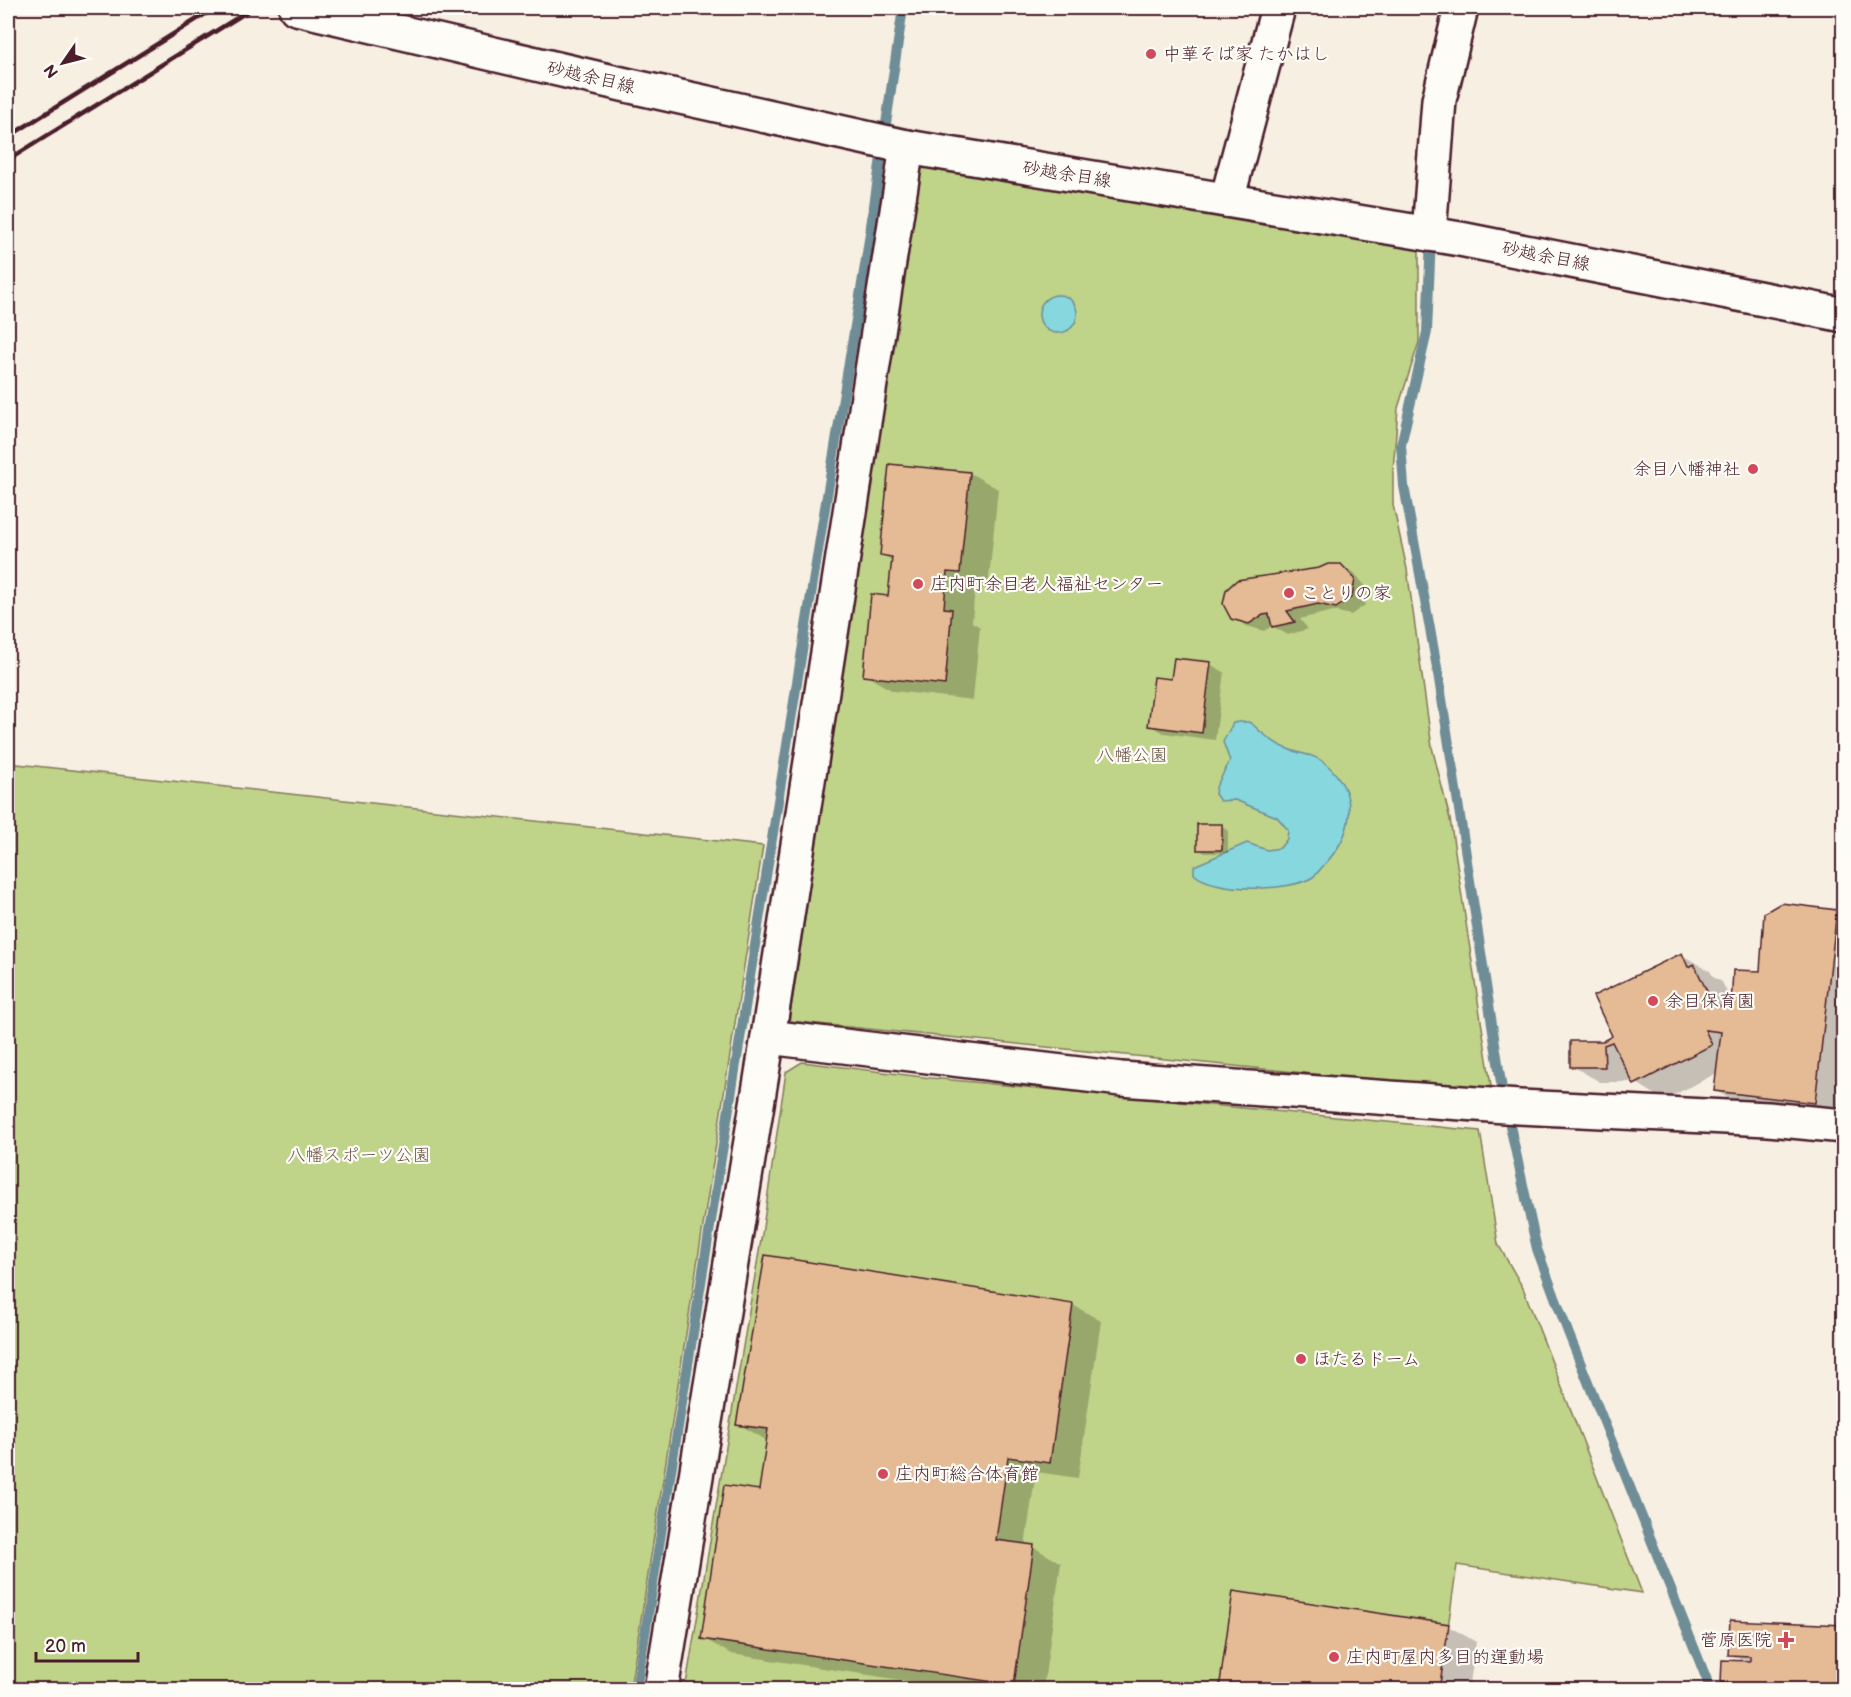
<svg xmlns="http://www.w3.org/2000/svg" width="1851" height="1697" font-family="'Balsamiq Sans','Klee One',sans-serif">
  <rect width="100%" height="100%" fill="#f8efe3"/>
  <filter id="ink" filterUnits="userSpaceOnUse"><feTurbulence type="fractalNoise" baseFrequency=".0167" numOctaves="2"/><feDisplacementMap in="SourceGraphic" scale="12" xChannelSelector="R" yChannelSelector="G"/><feConvolveMatrix kernelMatrix="1 2 1 2 8 2 1 2 1" color-interpolation-filters="sRGB"/></filter>
  <g filter="url(#ink)">
    <g fill="#bfd389" stroke="#84795a" stroke-width="1.5">
      <polygon points="920,167 1419,244 1419,342 1398,408 1393,471 1393,505 1407,569 1432,747 1450,819 1492,1092 789,1021"/>
      <polygon points="8,763 763,846 630,1689 8,1689"/>
      <polygon points="802,1062 931,1078 1480,1131 1498,1244 1523,1288 1642,1593 1457,1565 1439,1689 685,1690 762,1234 786,1072"/>
    </g>
    <g fill="#86d7de" stroke="#6e8d96" stroke-width="1.5">
      <circle cx="1058" cy="314" r="19"/>
      <path d="M1233,723C1238,722 1246,721 1251,723C1254,725 1258,730 1261,732C1269,739 1278,745 1288,749C1301,755 1313,753 1326,764C1360,794 1354,833 1325,864C1321,868 1317,874 1313,877C1290,892 1214,893 1194,874V866L1247,843L1267,850L1280,848L1287,839L1288,830L1277,817L1235,800L1220,801L1215,794L1216,787L1230,761L1223,742Z"/>
    </g>
    <g fill="#0003">
      <polygon points="970,473 998,489 988,589 975,587 972,622 980,627 973,700 893,691 865,675 890,598 893,561 882,555"/>
      <polygon points="1340,566 1355,574 1368,589 1365,605 1351,615 1333,611 1300,619 1308,629 1288,635 1272,626 1264,631 1247,626 1232,618"/>
      <polygon points="1210,664 1224,672 1215,740 1164,733 1150,725 1173,681"/>
      <polygon points="1222,826 1228,830 1228,853 1205,853 1198,849"/>
      <polygon points="1837,911 1844,915 1844,1112 1743,1107 1715,1090 1717,1073 1664,1100 1635,1082 1600,1082 1572,1066 1603,1042 1614,1037 1682,955 1710,971 1713,977 1722,982 1733,1005 1762,973"/>
      <polygon points="766,1257 1073,1305 1101,1321 1078,1478 1036,1472 1025,1546 1033,1547 1061,1563 1043,1690 967,1690 731,1654 703,1638 761,1492 768,1441 738,1424"/>
      <polygon points="1448,1626 1476,1642 1469,1690 1220,1690"/>
      <polygon points="1844,1626 1844,1690 1735,1690 1723,1682 1745,1662 1730,1654"/>
    </g>
    <g fill="none" stroke-linecap="round" stroke-linejoin="round">
      <g stroke="#6e8d96" stroke-width="10">
        <polyline points="1431,238 1427,332 1401,445 1404,486 1438,673 1502,1089 1537,1249 1568,1332 1711,1690"/>
        <polyline points="636,1690 822,526 867,253 903,8"/>
      </g>
    </g>
    <g fill="#e5bb95" stroke="#4a1f2b" stroke-width="1.5">
      <polygon points="889,464 970,472 960,573 947,572 944,608 952,609 945,685 863,676 871,594 888,596 892,557 880,555"/>
      <polygon points="1328,564 1341,564 1355,579 1352,597 1336,608 1318,604 1287,611 1295,622 1272,627 1269,614 1263,615 1249,624 1231,619 1223,604 1226,590 1237,580 1319,568"/>
      <polygon points="1174,658 1211,662 1202,733 1148,726 1154,677 1171,679"/>
      <rect x="1197" y="824" width="25" height="26"/>
      <polygon points="1781,903 1837,910 1815,1103 1714,1091 1721,1032 1705,1030 1712,1045 1634,1085 1612,1042 1604,1045 1605,1067 1570,1067 1570,1041 1603,1041 1612,1036 1593,996 1682,953 1688,967 1694,964 1714,1006 1731,1007 1733,970 1760,971 1764,913"/>
      <polygon points="765,1255 1073,1304 1050,1463 1008,1457 996,1540 1034,1545 1014,1685 701,1639 724,1485 759,1490 768,1429 736,1425"/>
      <polygon points="1233,1591 1449,1624 1439,1690 1219,1690"/>
      <polygon points="1730,1620 1844,1625 1844,1688 1721,1683 1722,1660 1750,1661 1750,1656 1728,1655"/>
    </g>
    <g fill="none" stroke-linecap="round" stroke-linejoin="round">
      <defs>
        <g id="minor">
          <polyline points="1227,200 1278,8"/>
          <polyline points="1429,234 1439,100 1461,8"/>
          <polyline points="661,1690 768,1037 907,147"/>
        </g>
        <polyline id="tertiary" points="768,1037 1121,1079 1519,1107 1768,1119 1844,1126"/>
        <polyline id="secondary" points="296,8 626,85 907,147 1460,239 1844,315"/>
      </defs>
      <use href="#minor" stroke="#4a1f2b" stroke-width="38"/>
      <use href="#tertiary" stroke="#4a1f2b" stroke-width="38"/>
      <use href="#secondary" stroke="#4a1f2b" stroke-width="38"/>
      <use href="#minor" stroke="#fdfcf7" stroke-width="33"/>
      <use href="#tertiary" stroke="#fdfcf7" stroke-width="33"/>
      <use href="#secondary" stroke="#fdfcf7" stroke-width="33"/>
      <g stroke="#4a1f2b" stroke-width="4.5">
        <polyline points="8,137 215,8"/>
        <polyline points="8,160 253,8"/>
      </g>
    </g>
  </g>
  <g fill="#d1495b" stroke="#fdfcf7" stroke-width="2">
    <circle cx="1151" cy="54" r="6"/>
    <circle cx="1753" cy="469" r="6"/>
    <circle cx="918" cy="584" r="6"/>
    <circle cx="1289" cy="593" r="6"/>
    <circle cx="1653" cy="1001" r="6"/>
    <circle cx="1301" cy="1359" r="6"/>
    <circle cx="883" cy="1474" r="6"/>
    <path d="M1783 1631h6v6h6v6h-6v6h-6v-6h-6v-6h6z"/>
    <circle cx="1334" cy="1657" r="6"/>
  </g>
  <g text-anchor="middle" stroke-width="4.5" stroke-linejoin="round" paint-order="stroke">
    <g font-size="18" fill="#4a1f2b" stroke="#fdfcf7" text-anchor="start">
      <text x="1163" y="60">中華そば家 たかはし</text>
      <text x="1741" y="475" text-anchor="end">余目八幡神社</text>
      <text x="930" y="590">庄内町余目老人福祉センター</text>
      <text x="1301" y="599">ことりの家</text>
      <text x="1665" y="1007">余目保育園</text>
      <text x="1313" y="1365">ほたるドーム</text>
      <text x="895" y="1480">庄内町総合体育館</text>
      <text x="1772" y="1646" text-anchor="end">菅原医院</text>
      <text x="1346" y="1663">庄内町屋内多目的運動場</text>
    </g>
    <g font-size="18" fill="#4a1f2b" stroke="#fdfcf7">
      <text transform="translate(591 77) rotate(13)" y="6">砂越余目線</text>
      <text transform="translate(1067 174) rotate(9)" y="6">砂越余目線</text>
      <text transform="translate(1546 256) rotate(11)" y="6">砂越余目線</text>
    </g>
    <g font-size="18" fill="#6d5547" stroke="#fdfcf7">
      <text x="1132" y="761">八幡公園</text>
      <text x="359" y="1161">八幡スポーツ公園</text>
    </g>
  </g>
  <rect width="1851" height="1697" fill="none" stroke="#fdfcf7" stroke-width="30"/>
  <rect x="15" y="15" width="1821" height="1667" fill="none" stroke="#4a1f2b" stroke-width="2" filter="url(#ink)"/>
  <g transform="translate(63 63) rotate(235)" stroke="#fdfcf7" stroke-width="4.5" paint-order="stroke">
  <path d="M0-4.5L10 22L0 15L-10 22Z" fill="#4a1f2b"/>
  <text y="-9" font-size="16" font-weight="bold" text-anchor="middle" fill="#4a1f2b">N</text>
  </g>
  <path d="M36 1652v9h102v-9" fill="none" stroke="#4a1f2b" stroke-width="3"/>
  <text x="45" y="1652" font-size="18" fill="#4a1f2b" stroke="#fdfcf7" stroke-width="4.5" paint-order="stroke">20 m</text>
</svg>
